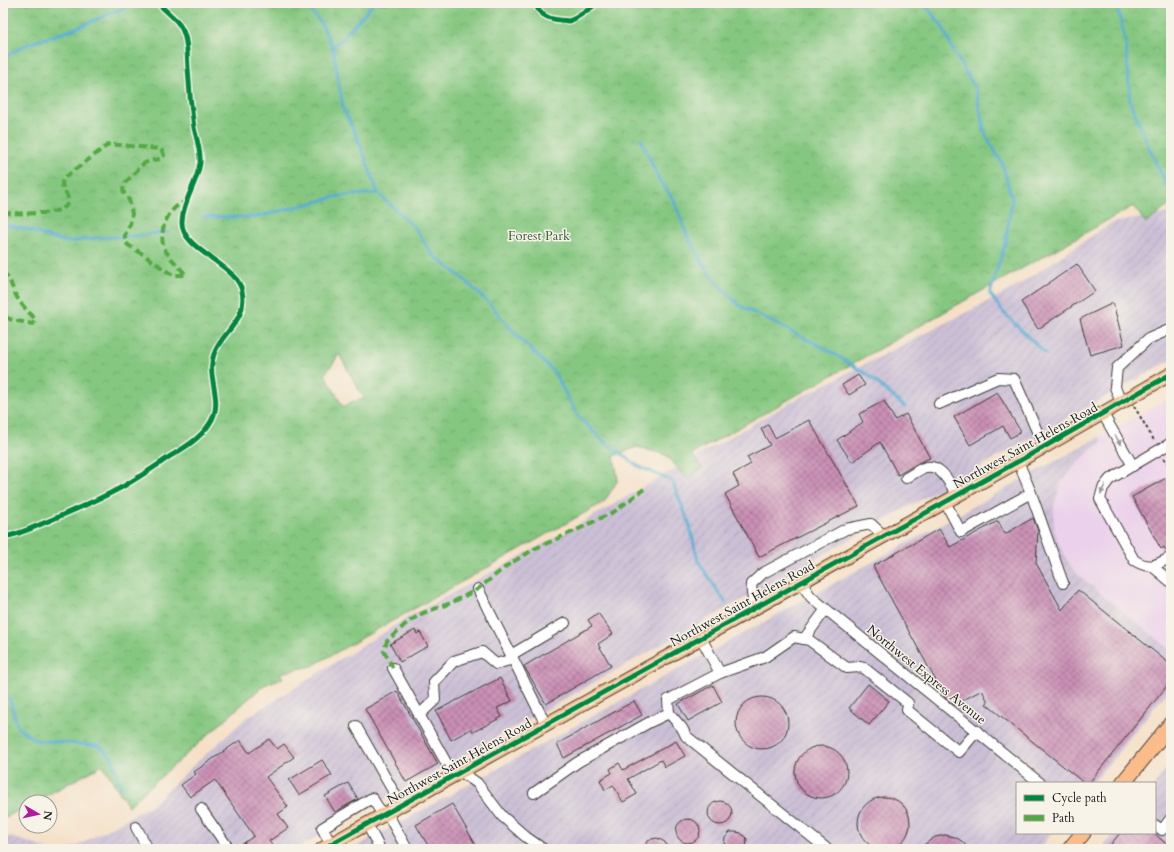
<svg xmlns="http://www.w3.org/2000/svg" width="1174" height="852" font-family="Cardo,serif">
  <defs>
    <pattern id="industrial-furrows" width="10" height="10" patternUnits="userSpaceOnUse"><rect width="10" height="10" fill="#cbbfd5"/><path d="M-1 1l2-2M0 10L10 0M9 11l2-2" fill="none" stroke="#aea4b6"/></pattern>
    <pattern id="park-crowns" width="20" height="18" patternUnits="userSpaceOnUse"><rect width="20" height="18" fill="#85c780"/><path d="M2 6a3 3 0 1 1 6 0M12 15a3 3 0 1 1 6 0" fill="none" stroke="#72aa6e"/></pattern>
    <pattern id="building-cross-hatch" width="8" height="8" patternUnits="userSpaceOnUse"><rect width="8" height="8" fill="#ca90b6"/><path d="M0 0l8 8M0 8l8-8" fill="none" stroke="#a37593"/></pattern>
  </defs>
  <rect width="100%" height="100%" fill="#f7f3e8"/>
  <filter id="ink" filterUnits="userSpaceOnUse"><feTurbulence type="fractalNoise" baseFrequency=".025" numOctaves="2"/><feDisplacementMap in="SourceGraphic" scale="8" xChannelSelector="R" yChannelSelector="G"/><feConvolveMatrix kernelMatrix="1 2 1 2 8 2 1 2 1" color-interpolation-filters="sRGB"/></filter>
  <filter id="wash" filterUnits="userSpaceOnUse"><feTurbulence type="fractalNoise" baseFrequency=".012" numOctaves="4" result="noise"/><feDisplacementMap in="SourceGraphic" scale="16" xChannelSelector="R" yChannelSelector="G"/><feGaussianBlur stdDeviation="0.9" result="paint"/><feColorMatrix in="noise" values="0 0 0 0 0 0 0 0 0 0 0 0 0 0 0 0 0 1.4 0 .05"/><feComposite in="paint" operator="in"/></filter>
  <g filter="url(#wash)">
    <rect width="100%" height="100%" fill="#f5e0c7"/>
    <polygon fill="#ebd1eb" points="1171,397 1171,650 1078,575 1068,562 1059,545 1054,529 1054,507 1061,483 1072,468 1094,447 1102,442 1099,437"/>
    <g fill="url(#industrial-furrows)">
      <polygon points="1171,213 1171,360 296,849 67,849 75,847 152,805 192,767 246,718 410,616 562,534 793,401 1014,288 1111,223"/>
      <polygon points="1099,437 1103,442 1094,447 1072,468 1061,483 1054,506 1054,529 1059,545 1068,562 1078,575 1171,650 1171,687 1093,783 1017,783 1017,833 1052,833 1039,849 352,849"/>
      <polygon points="1171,764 1171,849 1101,849 1114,833 1155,833 1155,783"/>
      <polygon points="8,836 21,840 48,849 3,849 3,839"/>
    </g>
    <path fill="url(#park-crowns)" stroke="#50724e" fill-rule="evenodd" d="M3,3H1171V204L1146,223L1133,206L692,454L702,468L686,478L666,455L637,447L614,456L618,480L604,502L312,666L280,673L283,678L264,685L128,806L103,765L34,802H26V806L3,819ZM339,354L364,399L351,402L343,407L325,374L334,362Z"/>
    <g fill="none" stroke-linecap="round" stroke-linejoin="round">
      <g stroke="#58add4" stroke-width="3">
        <polyline points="304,3 321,23 333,48"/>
        <polyline points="374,3 333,48 343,108 360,144 378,193 415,228 432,254 460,276 487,301 522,341 554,372 578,416 602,440 638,466 672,481 689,523 698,561 725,602"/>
        <polyline points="925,3 926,6 942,26 954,52 976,90 985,134 1002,163 1012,199 1005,244 997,269 990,294 1003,312 1046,354"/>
        <polyline points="1115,3 1118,9 1126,45 1130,102 1156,163 1171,193"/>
        <polyline points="3,58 28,44 71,30 136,3"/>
        <polyline points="641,139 659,180 674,200 687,235 702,263 719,285 739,305 828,350 868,375 905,407"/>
        <polyline points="203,217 257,217 339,196 378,193"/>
        <polyline points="4,225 26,229 51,238 69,242 95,238 134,236 168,232"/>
        <polyline points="3,690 10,701 18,728 35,740 100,746 112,758 122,790"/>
      </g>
    </g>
    <g id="blocks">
      <g fill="url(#building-cross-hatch)">
        <polygon points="1077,264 1095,291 1038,329 1021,302"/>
        <polygon points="1113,303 1124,345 1090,355 1080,319"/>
        <polygon points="858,375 865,385 849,395 842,385"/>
        <polygon points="997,392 1021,432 1010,438 1003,426 970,445 954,417"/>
        <polygon points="884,401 895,420 906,414 930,458 918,463 898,475 880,442 852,462 837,440 863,422 859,414"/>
        <polygon points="809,420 859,506 759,557 725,494 739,486 733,474 751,464 747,457 770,445 761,429 768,425 775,438"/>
        <polygon points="1168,477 1171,483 1171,551 1167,552 1164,547 1161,549 1132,497"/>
        <polygon points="1033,518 1038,531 1036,563 1062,610 1078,590 1171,665 1171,681 1089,783 1084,783 986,704 988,702 982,690 954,705 946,699 873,566 939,529 950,547 998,521 1005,534"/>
        <polygon points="598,613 613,634 598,644 611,666 546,704 524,666 592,626 588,620"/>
        <polygon points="415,630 417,634 420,632 428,646 400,662 390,644"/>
        <polygon points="500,678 512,701 497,708 502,717 473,732 471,729 451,740 436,711"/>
        <polygon points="868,684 889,701 869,725 849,708"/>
        <polygon points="713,685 722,702 688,721 678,704"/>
        <polygon points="397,691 438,764 406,782 365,709"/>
        <circle cx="762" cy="723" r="26"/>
        <polygon points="634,701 642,715 564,758 557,744"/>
        <polygon points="269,739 277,749 284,744 294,757 266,777 288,807 278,814 288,828 269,841 272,845 267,849 235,849 254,836 215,780 190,797 181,785 196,774 194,772 240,740 249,753"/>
        <polygon points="676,741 685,756 665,767 661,760 628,779 637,794 623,802 613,785 605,790 600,780 612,773 610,769 619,763 623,770"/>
        <circle cx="821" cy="772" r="26"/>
        <polygon points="322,760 332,775 299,795 289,780"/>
        <polygon points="348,783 358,799 335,812 325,796"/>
        <circle cx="884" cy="823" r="26"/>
        <circle cx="720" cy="813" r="12"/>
        <polygon points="452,804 478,849 430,849 416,825"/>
        <circle cx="688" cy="831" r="12"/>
        <polygon points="730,832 736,832 741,833 747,839 746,849 725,849 724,842 725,838"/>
        <polygon points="1120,833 1154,833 1171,848 1171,849 1107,849"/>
        <polygon points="945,835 955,837 963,842 968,849 918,849 935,837"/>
        <polygon points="657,838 665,842 668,849 642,849 648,841 652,839"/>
      </g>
    </g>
  </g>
  <g filter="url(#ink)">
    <use href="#blocks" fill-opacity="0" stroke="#3d3936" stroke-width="1"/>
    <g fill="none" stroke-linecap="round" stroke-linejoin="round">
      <defs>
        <g id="minor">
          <polyline points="1121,403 1115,387 1117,368 1148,339 1171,329"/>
          <polyline points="939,404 998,378 1014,379 1044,447"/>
          <polyline points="1103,414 1133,466"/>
          <path d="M1171,443L1110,479L1103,488L1100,499L1134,560C1149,570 1157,565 1171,557"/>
          <path d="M906,478C912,475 917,471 923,468C940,461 950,484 957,495"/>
          <polyline points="1031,493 1063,583"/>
          <polyline points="945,502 961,532 1031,493 1018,461"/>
          <polyline points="1152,566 1171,582"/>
          <polyline points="801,583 811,597 1040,783"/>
          <polyline points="478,589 546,725"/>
          <polyline points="754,609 751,584 763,573 846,529 871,524 884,536"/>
          <polyline points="701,638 720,673"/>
          <polyline points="804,639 826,609"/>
          <polyline points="511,655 565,623"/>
          <polyline points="393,668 448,766 461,772 477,783 502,816 526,837 543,849"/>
          <polyline points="669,713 682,728 686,736 827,849"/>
          <polyline points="419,715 435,700 434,682 454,661 482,652 496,664 513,659"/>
          <polyline points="356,726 401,805"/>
          <polyline points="534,793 578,762 650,722 669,713 668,700 720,673 765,657 794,637 809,640 847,668 859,667 864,668 908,703 907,710 959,752 977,731"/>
          <polyline points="201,809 229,849"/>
          <polyline points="387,813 407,849"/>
          <polyline points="367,824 380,849"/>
          <polyline points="1155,825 1162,830 1171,818"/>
          <polyline points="136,827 148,849"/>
          <polyline points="331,844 322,828 372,798 383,815"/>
        </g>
        <polyline id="major" points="322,849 1044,447 1171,374"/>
        <g id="highway">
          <polyline points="1123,783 1171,724"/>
          <polyline points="1070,849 1083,833"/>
        </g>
      </defs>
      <use href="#minor" stroke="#3d3936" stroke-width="12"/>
      <use href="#major" stroke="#3d3936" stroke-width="15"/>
      <use href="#highway" stroke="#3d3936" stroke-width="17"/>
      <g stroke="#3d3936" stroke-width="2" stroke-dasharray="3 3" stroke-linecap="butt">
        <polyline points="1134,406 1155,442"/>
        <polyline points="1164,458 1170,467"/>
      </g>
      <use href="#minor" stroke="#fff" stroke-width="10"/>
      <use href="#major" stroke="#fabc8b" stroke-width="13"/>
      <use href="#highway" stroke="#fabc8b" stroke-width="15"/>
      <g stroke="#52a943" stroke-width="4" stroke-dasharray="8 4" stroke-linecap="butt">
        <path d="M3,213C15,213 66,217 68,202C70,192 59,191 63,179L109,144L161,149L164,155L160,159L149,161L143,164L125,183L123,189L124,193L129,200L132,214L130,224L125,235V241L128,245L141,253L168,272L173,275H186C181,269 167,255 164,248C158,231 168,207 185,202"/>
        <path d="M3,272C10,279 10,282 14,291C18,302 27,310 35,319L33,324L12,320L3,316"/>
        <polyline points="393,668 384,651 387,641 408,622 423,613 451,603 478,589 508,565 536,548 577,530 615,511 644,489"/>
      </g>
      <defs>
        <g id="cycleway">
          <path d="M535,3C539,15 548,19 560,20C562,20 567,21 569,21C576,19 591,8 597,3"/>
          <path d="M3,537C18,535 32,528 46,522C72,511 99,500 124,486C139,477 155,467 169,457C184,448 201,438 210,423C225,400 205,378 214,354C222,331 248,321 242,291C237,264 180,250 182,221C183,200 197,184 200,163C201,152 197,139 194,128C191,108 189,88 188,68C187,55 188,40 182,29C177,18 166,12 158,3"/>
          <polyline points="322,849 1044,447 1171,374"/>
        </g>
      </defs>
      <use href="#cycleway" stroke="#f7f3e8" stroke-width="8"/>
      <use href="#cycleway" stroke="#00873e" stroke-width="5"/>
    </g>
    <defs><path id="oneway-solid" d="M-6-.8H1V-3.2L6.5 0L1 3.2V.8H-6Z"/></defs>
    <g fill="#999">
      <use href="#oneway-solid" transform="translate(1118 440) rotate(60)"/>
      <use href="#oneway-solid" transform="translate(1103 489) rotate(114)"/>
    </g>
  </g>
  <g text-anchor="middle" stroke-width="3" stroke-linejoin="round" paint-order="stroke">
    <g font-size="13" fill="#41583f" stroke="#f7f3e8">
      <text x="539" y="240">Forest Park</text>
    </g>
    <g font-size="13" fill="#1c1c1c" stroke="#f7f3e8">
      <text transform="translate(1025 445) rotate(-29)" y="5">Northwest Saint Helens Road</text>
      <text transform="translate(742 603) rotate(-29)" y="5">Northwest Saint Helens Road</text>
      <text transform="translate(927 674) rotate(39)" y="5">Northwest Express Avenue</text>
      <text transform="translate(459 761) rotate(-29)" y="5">Northwest Saint Helens Road</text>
    </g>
  </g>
  <rect width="1174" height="852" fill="none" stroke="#f7f3e8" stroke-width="16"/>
  <rect x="1016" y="782" width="140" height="52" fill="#f7f3e8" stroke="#9f9d96"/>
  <rect x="1024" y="795" width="20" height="6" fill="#00873e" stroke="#9f9d96"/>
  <text x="1052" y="802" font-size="12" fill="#1c1c1c">Cycle path</text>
  <rect x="1024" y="815" width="20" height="6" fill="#52a943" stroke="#9f9d96"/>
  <text x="1052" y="822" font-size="12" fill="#1c1c1c">Path</text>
  <g transform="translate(38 814) rotate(99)"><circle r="19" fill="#f7f3e8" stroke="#9f9d96"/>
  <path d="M0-3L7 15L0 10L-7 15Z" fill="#b5179e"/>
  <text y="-6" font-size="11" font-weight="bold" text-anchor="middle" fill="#1c1c1c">N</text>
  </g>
</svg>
